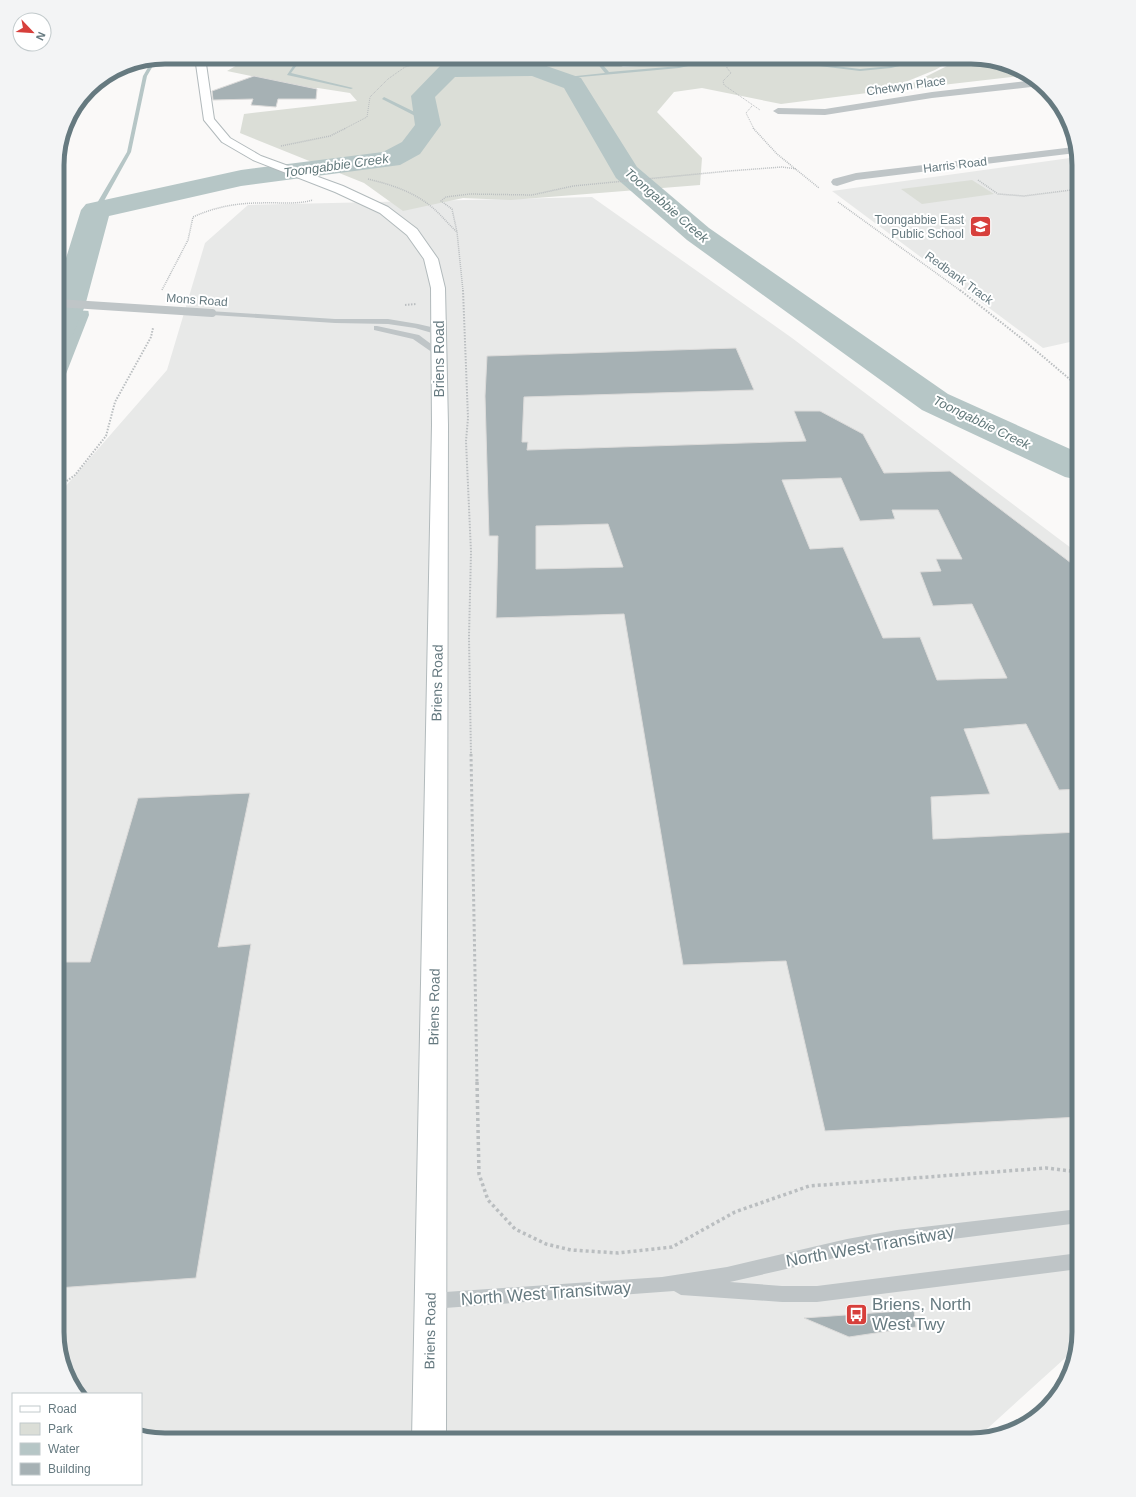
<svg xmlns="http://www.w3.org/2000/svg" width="1136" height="1497" font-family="Helvetica,sans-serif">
  <rect width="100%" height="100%" fill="#faf9f8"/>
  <g fill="#e8e9e8">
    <polygon points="1077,157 1079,165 1079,340 1043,348 832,191"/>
    <polygon points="592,197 792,338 1079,554 1079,1332 1074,1350 977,1438 971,1440 165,1440 141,1434 141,1394 77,1394 75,1392 57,1332 57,496 167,370 205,243 248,205"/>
  </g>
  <g fill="#dbded7">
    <polygon points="251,57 604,57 623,67 780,57 958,57 935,70 883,91 781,104 702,88 674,92 657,112 702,158 700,185 511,200 463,198 403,211 364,183 240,133 244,114 357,101 350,93 318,88 310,88 227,71"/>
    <polygon points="965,57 978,57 1025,72 1029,75 899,90"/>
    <polygon points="972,180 994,194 922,204 901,189"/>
  </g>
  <polygon fill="#b6c6c6" points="81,263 89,315 64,379 57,404 57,285"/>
  <polygon fill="#faf9f8" points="57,295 88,296 90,311 57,309"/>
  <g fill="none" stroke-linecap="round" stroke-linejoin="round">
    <g fill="#b6c6c6" fill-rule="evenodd">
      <polygon points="299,57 303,57 291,73 353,88 351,89 287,75"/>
      <polygon points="592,57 596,57 609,72 679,66 716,58 819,64 860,69 891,66 929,57 937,57 891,68 860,71 819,66 716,60 679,68 559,79 557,78 605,73"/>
      <polygon points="153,59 157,59 147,76 131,152 99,210 94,211 93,210 127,152 143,76"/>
      <polygon points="384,97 429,119 429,120 425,121 382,99"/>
    </g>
    <polygon fill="#b6c6c6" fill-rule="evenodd" points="535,62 581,78 637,167 709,228 948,394 1079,453 1079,480 1065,477 922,410 687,240 616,178 564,88 532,76 455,77 435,97 441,125 420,154 400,165 241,186 109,216 85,306 74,332 69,339 57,342 57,287 81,210 86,204 241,170 383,152 402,142 415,125 411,96 441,65 449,63"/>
  </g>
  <g fill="#a6b1b4" stroke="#dcdbda" fill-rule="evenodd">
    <polygon points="254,76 317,89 316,99 278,99 276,107 251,105 253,99 213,100 212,91"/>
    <path d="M736,348L754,390L524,397L522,442H528L527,450L806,441L794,411H820L863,434L884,473L950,471L1079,569V789L1059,790L1026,724L964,729L990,794L931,797L933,839L1079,832V1117L825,1131L786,961L683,965L624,614L496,618L498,536H489L485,396L487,356ZM841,478L860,521L895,519L892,510H938L962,559H936L941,571L920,572L933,606L972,604L1007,678L937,680L920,637L883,638L843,547L810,549L782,480ZM608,524L623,567L536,569V526Z"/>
    <polygon points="250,793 218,947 251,944 196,1278 57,1288 57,962 90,962 138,798"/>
    <polygon points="914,1310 916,1327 849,1337 804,1318"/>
  </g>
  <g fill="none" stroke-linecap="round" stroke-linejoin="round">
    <defs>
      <polygon id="secondary" points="195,57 205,57 214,119 230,138 261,156 343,186 388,207 417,229 438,259 445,288 448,425 446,1440 412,1440 432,425 431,288 424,259 407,235 380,213 335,192 253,160 222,142 204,120"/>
    </defs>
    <use href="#secondary" stroke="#b2babc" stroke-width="2"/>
    <g stroke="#babec0" stroke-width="1" stroke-dasharray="1 1" stroke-linecap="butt">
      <path d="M527,57C575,63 626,71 673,57"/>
      <polyline points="726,57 727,68 731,73 723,81 724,85 760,110"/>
      <polyline points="752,106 746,113 754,129"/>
      <polyline points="344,129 367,117 370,97 388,79 405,67 426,61 460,57"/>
    </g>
    <g stroke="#babec0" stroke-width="1.5" stroke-dasharray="1 1" stroke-linecap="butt">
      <polyline points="753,128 777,154 819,188"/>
      <polyline points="281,146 330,136 346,128"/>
      <path d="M368,179C389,184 411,191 428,204C439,212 447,223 457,232"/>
      <polyline points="978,180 998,194 1024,196 1079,189"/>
      <polyline points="838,202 961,291"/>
      <path d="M162,290L188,240L193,217C215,207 236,203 260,203C278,202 296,205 313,200"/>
      <polyline points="463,291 457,232 452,209 441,201 446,197 470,194 532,195 573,186 729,171 782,167 797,169"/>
    </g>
    <g stroke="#babec0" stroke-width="2" stroke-dasharray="1.5 1.5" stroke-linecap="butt">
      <polyline points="463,290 468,418 466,441 471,552 469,637 471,755"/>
      <polyline points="960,290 1021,338 1079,387"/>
      <polyline points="405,305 416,304"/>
      <polyline points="57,488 75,475 106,436 115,402 151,337 153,328"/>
    </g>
    <polyline stroke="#babec0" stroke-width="3" stroke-dasharray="2.5 2.5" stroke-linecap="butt" points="471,754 477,1083"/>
    <polyline stroke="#babec0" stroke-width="3.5" stroke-dasharray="3 3" stroke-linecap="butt" points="477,1082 479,1174 488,1200 515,1229 546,1244 571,1250 618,1253 672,1247 735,1212 809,1186 1046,1168 1079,1172"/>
    <g fill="#bfc5c7" fill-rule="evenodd">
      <polygon points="209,311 335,319 388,319 418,324 431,327 443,333 439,335 415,328 388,324 335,323 212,315 209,315"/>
      <polygon points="374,326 377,326 419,335 443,353 442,355 436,355 413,339 374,330"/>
      <polygon points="1079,1209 1079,1223 897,1246 847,1255 730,1282 782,1286 817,1286 1079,1253 1079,1269 817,1302 782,1302 681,1295 674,1291 431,1309 425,1307 422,1301 425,1295 431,1293 662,1277 727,1267 847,1239 897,1230"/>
    </g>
    <g fill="#bfc5c7" fill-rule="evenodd">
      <polygon points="1035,80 1040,86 932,98 825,115 778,114 773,111 778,108 825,109 932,92"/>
      <polygon points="1074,147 1076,153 856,180 837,186 833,185 831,182 833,179 856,173"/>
    </g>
    <use href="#secondary" fill="#fff" fill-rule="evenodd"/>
    <polyline stroke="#bfc5c7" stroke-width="8" points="57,303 212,313"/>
  </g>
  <defs>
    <symbol id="school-square" viewBox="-11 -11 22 22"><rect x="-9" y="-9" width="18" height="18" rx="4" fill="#d73f3b" stroke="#fff"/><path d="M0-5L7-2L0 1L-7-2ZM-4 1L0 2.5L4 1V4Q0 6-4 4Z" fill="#fff"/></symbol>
    <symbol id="bus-square" viewBox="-11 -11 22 22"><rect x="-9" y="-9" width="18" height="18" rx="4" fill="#d73f3b" stroke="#fff"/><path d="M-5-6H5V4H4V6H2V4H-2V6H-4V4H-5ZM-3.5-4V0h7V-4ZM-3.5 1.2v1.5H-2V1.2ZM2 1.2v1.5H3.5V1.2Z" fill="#fff"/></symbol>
  </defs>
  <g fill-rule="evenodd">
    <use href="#school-square" x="968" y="214" width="25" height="25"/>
    <use href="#bus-square" x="844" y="1302" width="25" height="25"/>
  </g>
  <g text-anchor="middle" stroke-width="4" stroke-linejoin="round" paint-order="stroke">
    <g font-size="12" fill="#667a80" stroke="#fff">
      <text transform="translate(906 86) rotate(-8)" y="4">Chetwyn Place</text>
      <text transform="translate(955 165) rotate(-7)" y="4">Harris Road</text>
      <text transform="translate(959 278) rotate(36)" y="4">Redbank Track</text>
      <text transform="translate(197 300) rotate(4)" y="4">Mons Road</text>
    </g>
    <g font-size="12" fill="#667a80" stroke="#fff" text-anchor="end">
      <text x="964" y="224">Toongabbie East<tspan x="964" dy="14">Public School</tspan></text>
    </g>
    <g font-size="13" font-style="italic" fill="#61787a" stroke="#fff">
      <text transform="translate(336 165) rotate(-8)" y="5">Toongabbie Creek</text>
      <text transform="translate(667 205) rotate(41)" y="5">Toongabbie Creek</text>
      <text transform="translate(982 422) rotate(26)" y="5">Toongabbie Creek</text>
    </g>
    <g font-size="14" fill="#667a80" stroke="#fff">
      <text transform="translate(439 359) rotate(-90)" y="5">Briens Road</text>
      <text transform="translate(437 683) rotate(-89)" y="5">Briens Road</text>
      <text transform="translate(434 1007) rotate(-89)" y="5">Briens Road</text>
      <text transform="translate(430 1331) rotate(-89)" y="5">Briens Road</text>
    </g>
    <g font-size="17" fill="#667a80" stroke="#fff">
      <text transform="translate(870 1246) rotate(-10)" y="6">North West Transitway</text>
      <text transform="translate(546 1293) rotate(-4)" y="6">North West Transitway</text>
    </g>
    <g font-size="17" fill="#667a80" stroke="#fff" text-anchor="start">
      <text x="872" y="1310">Briens, North<tspan x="872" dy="20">West Twy</tspan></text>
    </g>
  </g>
  <path d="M0 0H1136V1497H0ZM165 64H971A101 101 0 0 1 1072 165V1332A101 101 0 0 1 971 1433H165A101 101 0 0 1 64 1332V165A101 101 0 0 1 165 64Z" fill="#f3f4f5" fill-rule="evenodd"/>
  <path fill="none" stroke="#667a80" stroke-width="5" d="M165 64H971A101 101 0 0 1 1072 165V1332A101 101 0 0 1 971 1433H165A101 101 0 0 1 64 1332V165A101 101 0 0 1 165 64Z"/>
  <rect x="12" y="1393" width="130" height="92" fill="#ffffff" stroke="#c2cacc"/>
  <rect x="20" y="1406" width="20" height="6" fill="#ffffff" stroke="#c2cacc"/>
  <text x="48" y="1413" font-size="12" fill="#667a80">Road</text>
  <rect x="20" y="1423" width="20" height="12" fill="#dbded7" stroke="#c2cacc"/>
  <text x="48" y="1433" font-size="12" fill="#667a80">Park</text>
  <rect x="20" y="1443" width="20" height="12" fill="#b6c6c6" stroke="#c2cacc"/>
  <text x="48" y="1453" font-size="12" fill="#667a80">Water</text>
  <rect x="20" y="1463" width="20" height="12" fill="#a6b1b4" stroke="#c2cacc"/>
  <text x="48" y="1473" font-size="12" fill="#667a80">Building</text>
  <g transform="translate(32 32) rotate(115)"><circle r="19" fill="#ffffff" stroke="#c2cacc"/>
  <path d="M0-3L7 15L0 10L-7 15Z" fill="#d73f3b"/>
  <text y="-6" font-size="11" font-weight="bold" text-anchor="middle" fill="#667a80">N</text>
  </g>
</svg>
